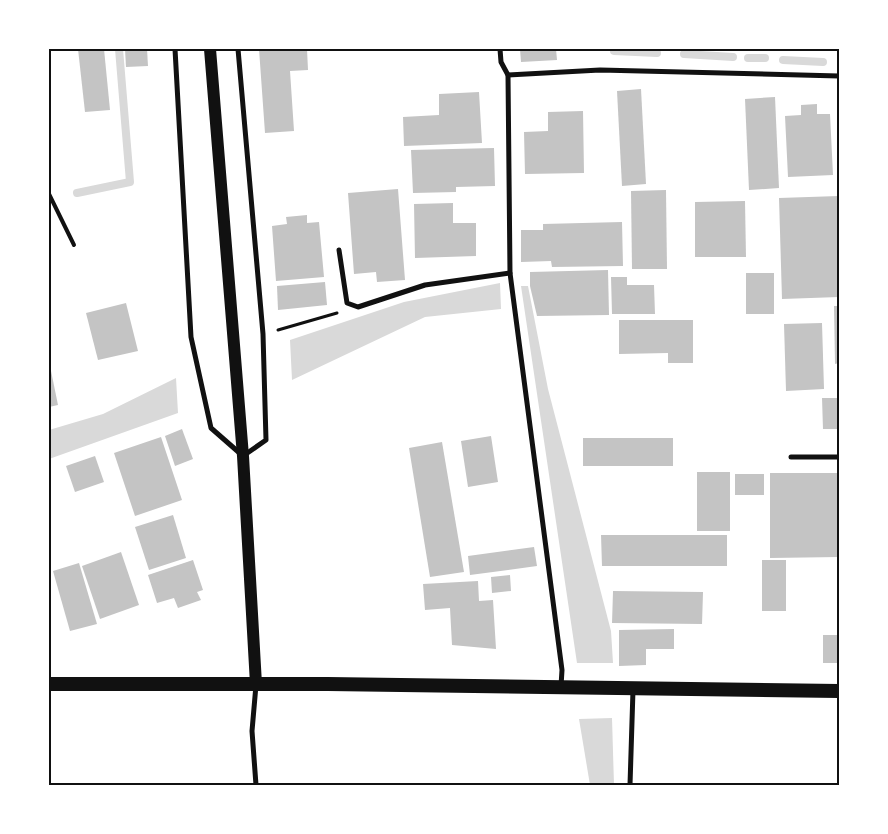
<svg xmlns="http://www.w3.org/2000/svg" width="888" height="834" font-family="Quicksand,sans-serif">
  <rect width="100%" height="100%" fill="#fff"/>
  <g fill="#d9d9d9">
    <polygon points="500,283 501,309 425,317 292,380 290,340 404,302"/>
    <polygon points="521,286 528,286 548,389 611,631 613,663 577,663"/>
    <polygon points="176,378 178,413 49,459 49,430 103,414"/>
    <polygon points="612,718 614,785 590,785 579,719"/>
  </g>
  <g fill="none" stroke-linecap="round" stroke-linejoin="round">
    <g stroke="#d9d9d9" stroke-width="8">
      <polyline points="614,51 657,53"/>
      <polyline points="684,54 733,57"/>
      <polyline points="748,58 765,58"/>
      <polyline points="783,60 823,62"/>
      <polyline points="77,193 130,182 119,49"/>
    </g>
  </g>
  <g fill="#c4c4c4">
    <polygon points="78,49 104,49 110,110 85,112"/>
    <polygon points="125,49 147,49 148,66 126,67"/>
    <polygon points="259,49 307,49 308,70 290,71 294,131 265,133"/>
    <polygon points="520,49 556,49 557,60 521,62"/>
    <polygon points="641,89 646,184 622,186 617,91"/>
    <polygon points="479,92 482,143 404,146 403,117 439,115 439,94"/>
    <polygon points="775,97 779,188 749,190 745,99"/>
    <polygon points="817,104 817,114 830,114 833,175 788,177 785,116 801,115 801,105"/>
    <polygon points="583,111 584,173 525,174 524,132 548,131 548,112"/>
    <polygon points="494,148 495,186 456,187 456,192 413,193 411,150"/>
    <polygon points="398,189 405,280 377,282 376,272 354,274 348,193"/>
    <polygon points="666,190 667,269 632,269 631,191"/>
    <polygon points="839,196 839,297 782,299 779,198"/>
    <polygon points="745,201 746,257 695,257 695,202"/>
    <polygon points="453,203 453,223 476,223 476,256 415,258 414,204"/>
    <polygon points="307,215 307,223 319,222 324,277 276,281 272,226 287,224 286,217"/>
    <polygon points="622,222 623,266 552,267 551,261 521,262 521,230 543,230 543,224"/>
    <polygon points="608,270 609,315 537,316 530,286 530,272"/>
    <rect x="746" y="273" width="28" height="41"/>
    <polygon points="611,277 627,277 627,285 654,285 655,314 612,314"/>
    <polygon points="325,282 327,305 278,310 277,286"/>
    <polygon points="126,303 138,351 98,360 86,313"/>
    <polygon points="834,306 839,306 839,363 835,364"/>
    <polygon points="619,320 693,320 693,363 668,363 668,353 619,354"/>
    <polygon points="822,323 824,389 786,391 784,324"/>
    <polygon points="50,366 58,405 49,407 49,367"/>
    <polygon points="822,398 839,398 839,429 823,429"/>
    <polygon points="182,429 193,459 175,466 165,436"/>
    <polygon points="491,436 498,482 468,487 461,441"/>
    <polygon points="161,437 182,500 135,516 114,453"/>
    <rect x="583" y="438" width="90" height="28"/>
    <polygon points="442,442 464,572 430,577 409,448"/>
    <polygon points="95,456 104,482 75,492 66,466"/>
    <rect x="697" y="472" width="33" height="59"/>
    <polygon points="770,473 839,473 839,557 770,558"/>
    <rect x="735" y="474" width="29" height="21"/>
    <polygon points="173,515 186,558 149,570 135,527"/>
    <polygon points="601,535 727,535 727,566 602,566"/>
    <polygon points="534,547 537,566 470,575 468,556"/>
    <polygon points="121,552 139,605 100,619 82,566"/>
    <polygon points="193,560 203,590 197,592 201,600 178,608 174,598 157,603 148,575"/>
    <rect x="762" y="560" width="24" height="51"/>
    <polygon points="79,563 97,624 70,631 53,571"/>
    <polygon points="510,575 511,591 492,593 491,577"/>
    <polygon points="478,581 479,601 493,600 496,649 452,645 450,608 425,610 423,584"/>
    <polygon points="613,591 703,592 702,624 612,623"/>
    <polygon points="674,629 674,649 646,649 646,665 619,666 619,630"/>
    <rect x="823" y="635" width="16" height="28"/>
  </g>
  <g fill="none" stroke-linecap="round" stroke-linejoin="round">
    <polyline stroke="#111" stroke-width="3" points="278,330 337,313"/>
    <polyline stroke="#111" stroke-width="4" points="49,194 74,245"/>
    <g stroke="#111" stroke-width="5">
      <polyline points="175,49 191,337 211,428 243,456 266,440 263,334 238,49"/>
      <polyline points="500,49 501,62 508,75 510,273 562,670 561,686"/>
      <polyline points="508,75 600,70 839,76"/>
      <polyline points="339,250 347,303 358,307 425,285 510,273"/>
      <polyline points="791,457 839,457"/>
      <polyline points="256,685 252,731 256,785"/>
      <polyline points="630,785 633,690"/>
    </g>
    <polyline stroke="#111" stroke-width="12" points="210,49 243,456 256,684"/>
    <polyline stroke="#111" stroke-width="14" points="49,684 328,684 839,691"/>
  </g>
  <rect width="888" height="834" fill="none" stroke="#ffffff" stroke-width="100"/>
  <rect x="50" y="50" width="788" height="734" fill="none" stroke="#111" stroke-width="2"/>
</svg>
